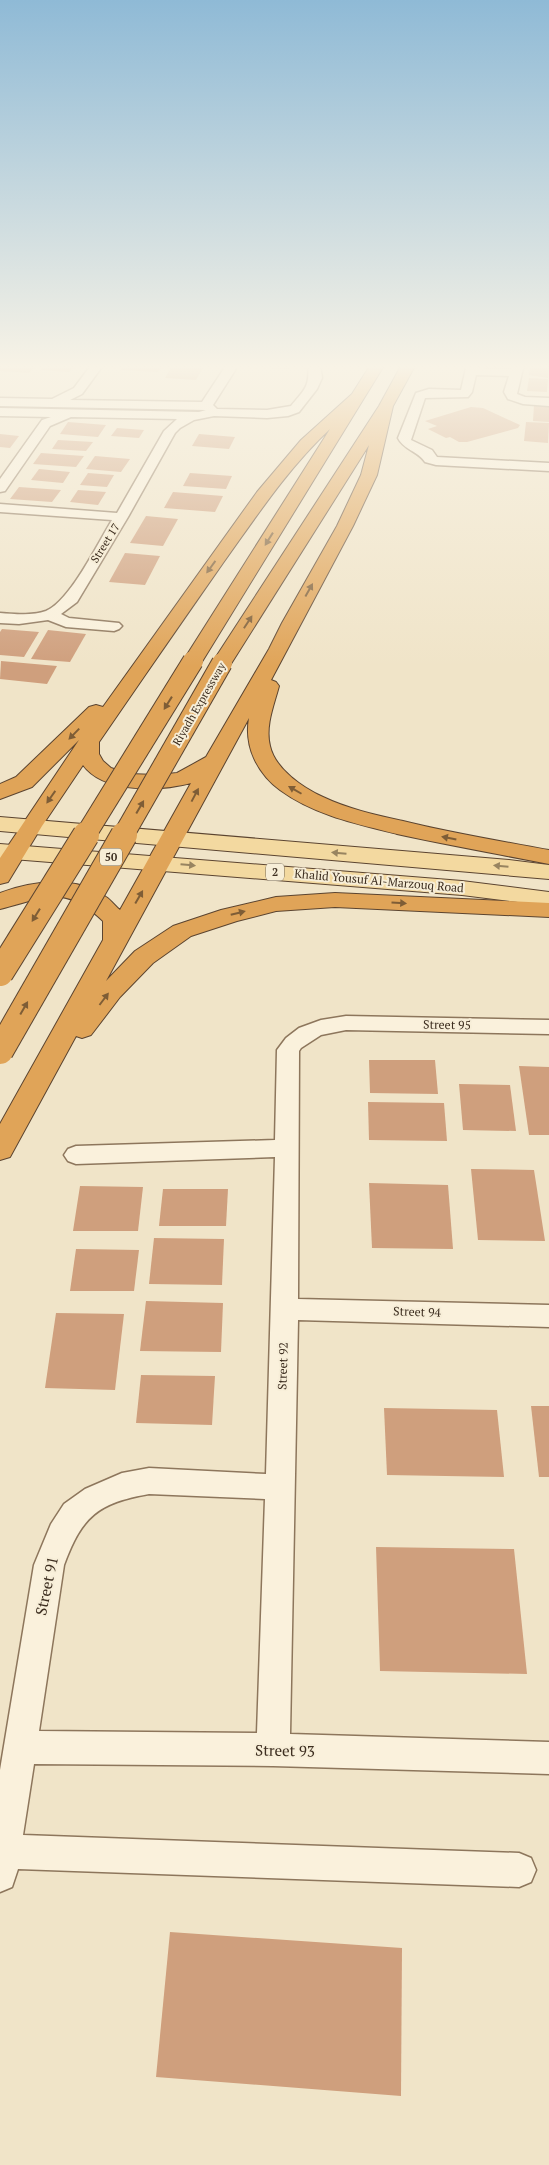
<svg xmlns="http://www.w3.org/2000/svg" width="549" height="2165" font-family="'PT Serif',serif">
  <rect width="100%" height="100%" fill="#f0e4c8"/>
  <g fill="#cf9f7d">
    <polygon points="0,364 37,364 29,373 0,371"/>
    <polygon points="46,364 76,364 69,372 40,370"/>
    <polygon points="125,364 163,364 158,372 121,370"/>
    <polygon points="253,364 292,364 290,369 251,367"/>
    <polygon points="531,364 549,364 548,378 529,375"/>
    <polygon points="172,366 203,368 196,380 165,378"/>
    <polygon points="529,378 548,379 547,392 527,391"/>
    <polygon points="534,405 549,405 549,422 533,421"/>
    <polygon points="471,407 483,408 520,425 518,428 467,442 459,442 450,437 446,438 428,429 437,426 425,421"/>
    <polygon points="68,422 106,425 98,437 60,434"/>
    <polygon points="526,422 549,423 548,443 524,441"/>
    <polygon points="117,428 144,430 139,438 111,436"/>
    <polygon points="0,434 19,436 10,448 0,447"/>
    <polygon points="199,434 235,437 229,449 192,446"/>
    <polygon points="58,440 93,442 86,451 52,449"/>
    <polygon points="41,453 84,456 76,467 33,464"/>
    <polygon points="95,456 130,459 121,472 86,469"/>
    <polygon points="39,469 70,472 63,483 31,480"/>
    <polygon points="88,473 114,475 107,487 80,485"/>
    <polygon points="190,473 232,476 226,489 183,486"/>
    <polygon points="19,487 61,490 52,502 10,499"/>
    <polygon points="78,490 106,492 98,505 70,502"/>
    <polygon points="173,492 223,496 215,512 164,508"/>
    <polygon points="146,516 178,519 163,546 130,543"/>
    <polygon points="125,553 160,556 145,585 109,582"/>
    <polygon points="2,629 39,632 24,657 0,655 0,632"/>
    <polygon points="48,630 86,634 70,662 31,659"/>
    <polygon points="1,661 57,666 47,684 0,679"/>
    <polygon points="369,1060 435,1060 438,1094 370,1093"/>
    <polygon points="519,1066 549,1067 549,1135 529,1135"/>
    <polygon points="459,1084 510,1085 516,1131 463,1130"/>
    <polygon points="368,1102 444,1103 447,1141 369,1140"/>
    <polygon points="471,1169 534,1170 545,1241 478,1240"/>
    <polygon points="369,1183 448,1185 453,1249 372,1248"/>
    <polygon points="80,1186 143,1187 138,1231 73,1231"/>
    <polygon points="163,1189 228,1189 226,1226 159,1226"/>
    <polygon points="154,1238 224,1239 222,1285 149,1284"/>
    <polygon points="76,1249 139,1250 134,1291 70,1291"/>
    <polygon points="146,1301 223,1303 221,1352 140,1351"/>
    <polygon points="56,1313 124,1314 115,1390 45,1388"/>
    <polygon points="141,1375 215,1376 212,1425 136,1423"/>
    <polygon points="531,1406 549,1406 549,1477 539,1477"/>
    <polygon points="384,1408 497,1410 504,1477 387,1475"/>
    <polygon points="376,1547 514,1549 527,1674 380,1671"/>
    <polygon points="170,1932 402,1948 401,2096 156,2077"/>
  </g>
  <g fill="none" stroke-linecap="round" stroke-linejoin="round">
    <defs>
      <g id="minor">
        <path d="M92,364H104L82,394L70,400L202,402L227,364H239L213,405L217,409L267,410L291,406C305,389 310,387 308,364H320L322,378L317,389L299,412L288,416L267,418L214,416L194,420L180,428L175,433L128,517L77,602L61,614L69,618L119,623L122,626L119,629L114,631L66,627L48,620L19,624L0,623V613C14,614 33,616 46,611C70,601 98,543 112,520L0,512V504L117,513L164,431L177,419L71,417L50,426L5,491L0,492V479L42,420L51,417L0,416V408L199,412L206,410L0,406V398L52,399L74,388Z"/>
        <path d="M467,364H479L478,368L511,369L512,364H524L517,394L525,397L549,398V406L523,404L508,399L504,392L509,376L476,375L472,392L468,397L425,398L411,440L432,450L437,457L549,463V471L436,465L425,462C418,451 404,450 398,438L416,393L429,389L461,390Z"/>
        <path d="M346,1016L549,1020V1034L346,1030L321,1035L301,1048L299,1051L298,1299L549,1305V1327L298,1320L290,1734L549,1742V1774L273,1766L34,1764L23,1835L519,1853L531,1858L536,1870L531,1882L519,1887L18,1869L12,1887L0,1892V1770L34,1565L51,1524L64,1504L85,1489L122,1473L149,1468L266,1474L275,1157L76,1164L68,1161L64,1155L68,1149L76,1146L275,1140L277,1050L286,1038L299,1028L321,1020ZM149,1494L265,1499L257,1733L39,1731L64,1565C82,1516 98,1503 149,1494Z"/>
      </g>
      <g id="major">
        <polygon points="0,817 509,860 549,865 549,879 0,831"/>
        <polygon points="0,844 462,881 549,892 549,906 462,895 0,858"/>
      </g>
      <path id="highway" d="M371,364H385L200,665L193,667L186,665L183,661L330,429C288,468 256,517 223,563C181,623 140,682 99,742V754L103,761L111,768L129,774L157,775L177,773L206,757L269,649L282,623L337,526L361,475L369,445L229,667L222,669L215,667L212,663L379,406L402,364H416L393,406L377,475L353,526L271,680L276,682L279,686C274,705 265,726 270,746C275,769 303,788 323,797C348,809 376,815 403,821C451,833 500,841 549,850V864C498,854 447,845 397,834C357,824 314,815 280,790C257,773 244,746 249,718L106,981L135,951L173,926L221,910L276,897L335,893L549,903V917L335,907L276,911L237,921L191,936L153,963L120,997L91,1035L82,1038L76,1036L10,1157L0,1160V1124L103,940V921C63,883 46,898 0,909V893C31,881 77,875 106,897C111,900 115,906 120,910L191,783C161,791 104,794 83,765L42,826L8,882L0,884V858L79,740L32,787L0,799V784L16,777L89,707L96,705L103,707L257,492L301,440L352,394Z"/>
    </defs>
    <use href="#minor" stroke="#8d765c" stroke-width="3"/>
    <use href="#major" stroke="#5b4430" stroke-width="2"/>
    <use href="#highway" stroke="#5b4430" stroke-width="2"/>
    <use href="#minor" fill="#faf1dc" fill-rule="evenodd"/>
    <use href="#major" fill="#f3d9a0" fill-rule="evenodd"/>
    <use href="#highway" fill="#e0a458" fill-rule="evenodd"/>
    <defs>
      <g id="highway-bridge-far1">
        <polyline points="85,836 193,661"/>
        <polyline points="123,836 222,663"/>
      </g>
      <g id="highway-bridge">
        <polyline points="0,973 86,835"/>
        <polyline points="0,1051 124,835"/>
      </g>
    </defs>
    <use href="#highway-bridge-far1" stroke="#5b4430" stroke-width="22" stroke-linecap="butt"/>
    <use href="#highway-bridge" stroke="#5b4430" stroke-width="28" stroke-linecap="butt"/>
    <use href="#highway-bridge-far1" stroke="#e0a458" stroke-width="20"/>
    <use href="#highway-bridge" stroke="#e0a458" stroke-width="26"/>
  </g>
  <defs><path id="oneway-solid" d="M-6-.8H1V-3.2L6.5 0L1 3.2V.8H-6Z" transform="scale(1.25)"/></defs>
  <g fill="#7e5d36">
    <use href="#oneway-solid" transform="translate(269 539) rotate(122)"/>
    <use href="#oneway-solid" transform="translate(211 567) rotate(126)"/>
    <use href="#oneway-solid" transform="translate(309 590) rotate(-61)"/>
    <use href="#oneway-solid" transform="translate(248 622) rotate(-57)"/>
    <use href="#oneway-solid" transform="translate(168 703) rotate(122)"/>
    <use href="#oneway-solid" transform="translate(74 734) rotate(134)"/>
    <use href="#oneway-solid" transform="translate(295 790) rotate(-150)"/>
    <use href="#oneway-solid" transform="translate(195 795) rotate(-62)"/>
    <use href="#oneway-solid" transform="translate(51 797) rotate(125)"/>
    <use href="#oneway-solid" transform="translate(140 807) rotate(-60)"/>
    <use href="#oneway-solid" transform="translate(449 838) rotate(-169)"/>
    <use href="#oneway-solid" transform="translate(139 897) rotate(-60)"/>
    <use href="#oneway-solid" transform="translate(399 903) rotate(3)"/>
    <use href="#oneway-solid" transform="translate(238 913) rotate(-14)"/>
    <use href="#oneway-solid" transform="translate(36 915) rotate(122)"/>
    <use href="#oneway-solid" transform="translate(104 999) rotate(-53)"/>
    <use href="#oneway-solid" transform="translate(24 1008) rotate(-60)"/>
  </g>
  <g fill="#988460">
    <use href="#oneway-solid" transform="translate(339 853) rotate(-175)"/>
    <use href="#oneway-solid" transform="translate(188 865) rotate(5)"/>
    <use href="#oneway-solid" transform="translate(501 866) rotate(-175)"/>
  </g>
  <linearGradient id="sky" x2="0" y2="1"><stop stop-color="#8fbad6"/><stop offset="0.55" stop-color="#f8f3e6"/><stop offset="1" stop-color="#f8f3e6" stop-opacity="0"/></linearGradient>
  <rect width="549" height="667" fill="url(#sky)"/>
  <g text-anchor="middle" stroke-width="4" stroke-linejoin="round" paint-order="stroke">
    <g font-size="11" fill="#3d2e20" stroke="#f7eed8">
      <text transform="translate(105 543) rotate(-58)" y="4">Street 17</text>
      <text transform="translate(199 704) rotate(-60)" y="4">Riyadh Expressway</text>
    </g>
    <g fill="#f7eed8" stroke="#756857" stroke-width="1">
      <rect x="100" y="848.5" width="22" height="17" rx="4"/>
      <rect x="266" y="863.5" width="18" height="17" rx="4"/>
    </g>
    <g font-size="11" font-weight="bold" fill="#3d2e20">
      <text x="111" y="861">50</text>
      <text x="275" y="876">2</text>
    </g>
    <g font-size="12" fill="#3d2e20" stroke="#f7eed8">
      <text transform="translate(379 881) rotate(5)" y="4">Khalid Yousuf Al-Marzouq Road</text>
      <text transform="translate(447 1025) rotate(1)" y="4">Street 95</text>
      <text transform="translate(417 1312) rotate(2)" y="4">Street 94</text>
      <text transform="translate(283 1366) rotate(-88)" y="4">Street 92</text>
    </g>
    <g font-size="15" fill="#3d2e20" stroke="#f7eed8">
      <text transform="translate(47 1586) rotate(-78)" y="5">Street 91</text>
      <text transform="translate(285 1751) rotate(1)" y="5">Street 93</text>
    </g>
  </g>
</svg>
